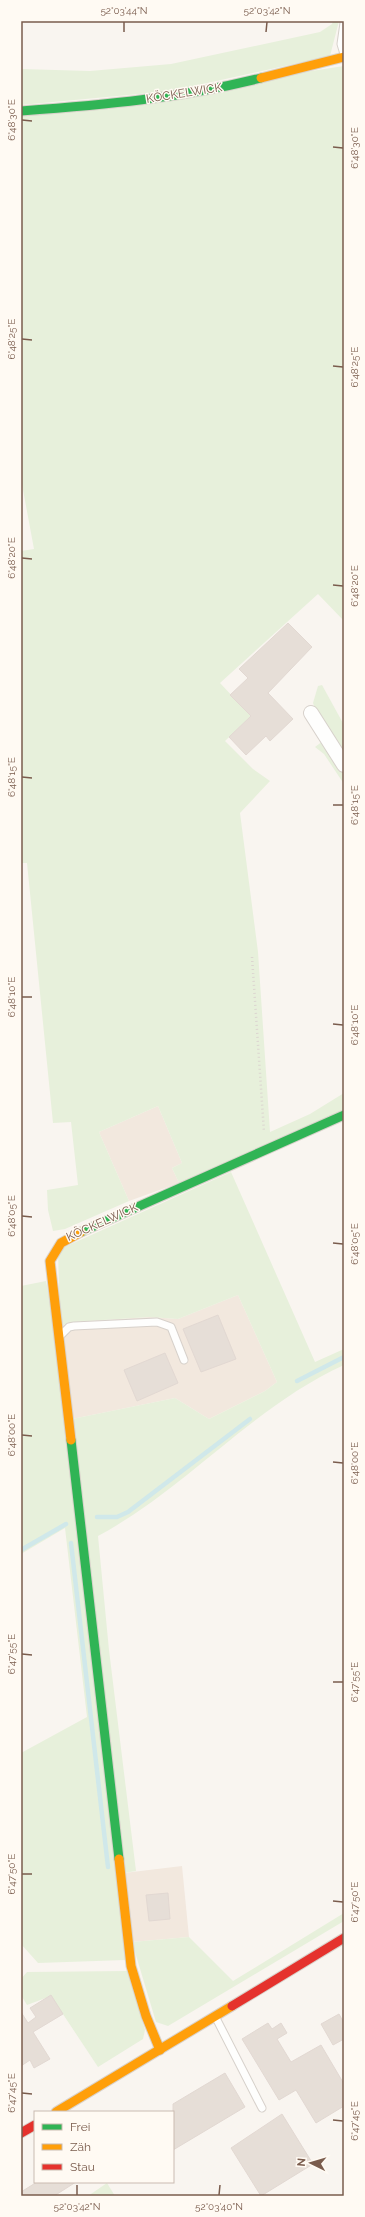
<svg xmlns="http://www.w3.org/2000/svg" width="365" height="2217" font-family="Raleway,sans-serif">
  <rect width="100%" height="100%" fill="#f9f5f0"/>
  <g fill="#f2e8de">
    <polygon points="158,1106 182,1163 172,1168 179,1183 129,1201 99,1132"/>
    <polygon points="238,1295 277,1382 265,1391 209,1419 175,1398 72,1419 60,1326 73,1322 149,1317 178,1319"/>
    <polygon points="182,1866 189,1937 132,1942 124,1873"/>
  </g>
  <g fill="#e7f0db">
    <polygon points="333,21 339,21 330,56 171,91 21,105 21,69 90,71 171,64 320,32 332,24"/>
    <polygon points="344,66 344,621 318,594 220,683 251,716 225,741 253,769 270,781 240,813 258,952 270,1132 310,1114 344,1093 344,1110 179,1183 172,1168 182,1163 158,1106 99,1132 129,1201 65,1229 53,1231 48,1210 47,1190 78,1185 71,1122 53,1123 27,863 21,863 21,551 34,549 21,479 21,115"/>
    <polygon points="322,685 344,725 344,758 316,711 313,703 318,686"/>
    <polygon points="323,741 344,775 344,784 324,754 315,747"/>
    <path d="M231,1172L315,1362L344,1349V1365C252,1407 186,1489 98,1536L109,1650L136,1871L124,1873L125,1960L38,1963L21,1944V1753L87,1717L65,1528L21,1554V1286L46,1281L72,1419L175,1398L209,1419L265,1391L277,1382L238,1295L178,1319L149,1317L73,1322L60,1326L58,1250Z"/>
    <polygon points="344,1913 344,1921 168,2026 156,2022 132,1942 189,1937 233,1981"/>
    <polygon points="127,1971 145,2030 143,2039 98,2067 51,1996 27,2005 21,1995 21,1979 27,1972"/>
    <polygon points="107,2183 115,2196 88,2196"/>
  </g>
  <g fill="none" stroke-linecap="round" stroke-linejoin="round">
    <g stroke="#d0e8ea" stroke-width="4.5">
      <polyline points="297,1381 344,1357"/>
      <polyline points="97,1517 117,1517 128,1512 250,1419"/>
      <polyline points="71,1543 108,1867"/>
      <polyline points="21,1550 66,1524"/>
    </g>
  </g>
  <g fill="#e6ded7" stroke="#e2d8d2">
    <polygon points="288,623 312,647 268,693 293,719 270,741 266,736 246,755 229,737 251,716 230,695 248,678 239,669"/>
    <polygon points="218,1315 236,1359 201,1372 183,1329"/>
    <polygon points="165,1353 178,1383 137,1401 124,1370"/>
    <polygon points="168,1893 170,1919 149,1921 146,1895"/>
    <polygon points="51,1995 63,2014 33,2032 50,2059 34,2068 30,2060 21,2066 21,2012 28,2023 36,2017 30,2008"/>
    <polygon points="339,2014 344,2023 344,2039 333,2045 321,2024"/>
    <polygon points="268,2023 272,2029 281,2023 287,2033 277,2039 291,2062 321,2045 344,2084 344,2106 316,2123 296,2090 279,2100 242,2039"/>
    <polygon points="225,2073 245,2107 173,2150 173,2104"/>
    <polygon points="282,2114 313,2164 261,2196 231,2148"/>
    <polygon points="37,2182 76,2182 54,2196 21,2196 21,2192"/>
  </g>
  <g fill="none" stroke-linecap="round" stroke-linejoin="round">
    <defs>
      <g id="lane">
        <polyline points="344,23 341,44 344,54"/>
        <polyline points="62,1334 69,1327 74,1326 157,1322 171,1327 184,1360"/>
        <polyline points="216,2018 262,2108"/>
      </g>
      <polyline id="street" points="311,713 344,765"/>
      <g id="fast">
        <path d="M21,111C102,105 182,98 261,78"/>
        <polyline points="81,1232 344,1115"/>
        <polyline points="71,1440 119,1859"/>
      </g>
      <g id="slow">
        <polyline points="261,78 344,57"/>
        <polyline points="71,1440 50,1261 61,1243 81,1232"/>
        <polyline points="119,1859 131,1966 146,2016 160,2050"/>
        <polyline points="56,2112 232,2006"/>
      </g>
      <g id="jam">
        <polyline points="232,2006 344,1938"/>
        <polyline points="21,2133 35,2125"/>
      </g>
    </defs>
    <use href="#lane" stroke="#d7d1cb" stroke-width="9"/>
    <use href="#street" stroke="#d7d1cb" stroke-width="16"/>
    <use href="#fast" stroke="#d9d2cb" stroke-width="11"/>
    <use href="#slow" stroke="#d9d2cb" stroke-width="11"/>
    <use href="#jam" stroke="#d9d2cb" stroke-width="11"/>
    <polyline stroke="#dcd5d0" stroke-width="2.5" stroke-dasharray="1 3" stroke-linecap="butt" points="252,957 264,1132"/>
    <use href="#lane" stroke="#fefefd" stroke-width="7"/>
    <use href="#street" stroke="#fefefd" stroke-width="14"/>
    <use href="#fast" stroke="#30b455" stroke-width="9"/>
    <use href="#slow" stroke="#ff9f0a" stroke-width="9"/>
    <use href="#jam" stroke="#e5322d" stroke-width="9"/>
  </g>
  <path fill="none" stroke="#7a5c4d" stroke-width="1.5" d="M124,32V22M266,32L267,22M22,120L32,121M333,147L343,148M22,339L32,340M333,366L343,367M22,558L32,559M333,585L343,586M22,777L32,778M333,805H343M22,997H32M333,1024L343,1025M22,1216L32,1217M333,1243L343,1244M22,1435L32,1436M333,1462L343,1463M22,1654L32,1655M333,1682H343M22,1874H32M333,1901L343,1902M22,2093L32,2094M333,2120L343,2121M77,2195V2185M219,2195L220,2185"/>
  <g text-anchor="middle" stroke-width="3" stroke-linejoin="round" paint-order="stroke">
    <g font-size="12" fill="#7a5c4d" stroke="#fffaf3">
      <text transform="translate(184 93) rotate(-9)" y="4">KÖCKELWICK</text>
      <text transform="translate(102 1222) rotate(-24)" y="4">KÖCKELWICK</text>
    </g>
  </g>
  <rect width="365" height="2217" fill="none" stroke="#fffaf3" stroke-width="44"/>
  <rect x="34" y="2111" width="140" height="72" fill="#fffaf3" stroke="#cabbb1"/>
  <rect x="42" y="2124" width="20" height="6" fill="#30b455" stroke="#cabbb1"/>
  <text x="70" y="2131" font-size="12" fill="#7a5c4d">Frei</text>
  <rect x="42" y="2144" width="20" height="6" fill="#ff9f0a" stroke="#cabbb1"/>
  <text x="70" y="2151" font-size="12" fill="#7a5c4d">Zäh</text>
  <rect x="42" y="2164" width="20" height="6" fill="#e5322d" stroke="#cabbb1"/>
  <text x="70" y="2171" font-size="12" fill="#7a5c4d">Stau</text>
  <g transform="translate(311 2163) rotate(275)" stroke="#fffaf3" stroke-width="3" paint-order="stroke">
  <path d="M0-3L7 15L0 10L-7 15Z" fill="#7a5c4d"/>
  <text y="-6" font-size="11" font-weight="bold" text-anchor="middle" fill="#7a5c4d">N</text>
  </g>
  <rect x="22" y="22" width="321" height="2173" fill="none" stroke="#7a5c4d" stroke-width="1.5"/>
  <g font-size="10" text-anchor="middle" fill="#7a5c4d">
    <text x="124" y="14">52°03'44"N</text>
    <text x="267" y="14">52°03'42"N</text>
    <text transform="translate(11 120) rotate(-90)" y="4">6°48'30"E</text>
    <text transform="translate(354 148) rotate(-90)" y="4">6°48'30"E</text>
    <text transform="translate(11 339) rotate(-90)" y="4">6°48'25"E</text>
    <text transform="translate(354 367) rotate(-90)" y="4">6°48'25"E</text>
    <text transform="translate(11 558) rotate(-90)" y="4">6°48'20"E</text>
    <text transform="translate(354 586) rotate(-90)" y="4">6°48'20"E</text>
    <text transform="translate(11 777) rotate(-90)" y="4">6°48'15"E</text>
    <text transform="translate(354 805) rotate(-90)" y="4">6°48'15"E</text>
    <text transform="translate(11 997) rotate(-90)" y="4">6°48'10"E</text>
    <text transform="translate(354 1025) rotate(-90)" y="4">6°48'10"E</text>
    <text transform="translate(11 1216) rotate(-90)" y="4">6°48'05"E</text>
    <text transform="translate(354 1244) rotate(-90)" y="4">6°48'05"E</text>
    <text transform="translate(11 1435) rotate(-90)" y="4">6°48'00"E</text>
    <text transform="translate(354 1463) rotate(-90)" y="4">6°48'00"E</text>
    <text transform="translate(11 1654) rotate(-90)" y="4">6°47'55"E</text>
    <text transform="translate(354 1682) rotate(-90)" y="4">6°47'55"E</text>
    <text transform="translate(11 1874) rotate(-90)" y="4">6°47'50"E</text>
    <text transform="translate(354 1902) rotate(-90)" y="4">6°47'50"E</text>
    <text transform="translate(11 2093) rotate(-90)" y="4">6°47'45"E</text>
    <text transform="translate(354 2121) rotate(-90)" y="4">6°47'45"E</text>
    <text x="77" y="2210">52°03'42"N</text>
    <text x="219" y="2210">52°03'40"N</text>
  </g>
</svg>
